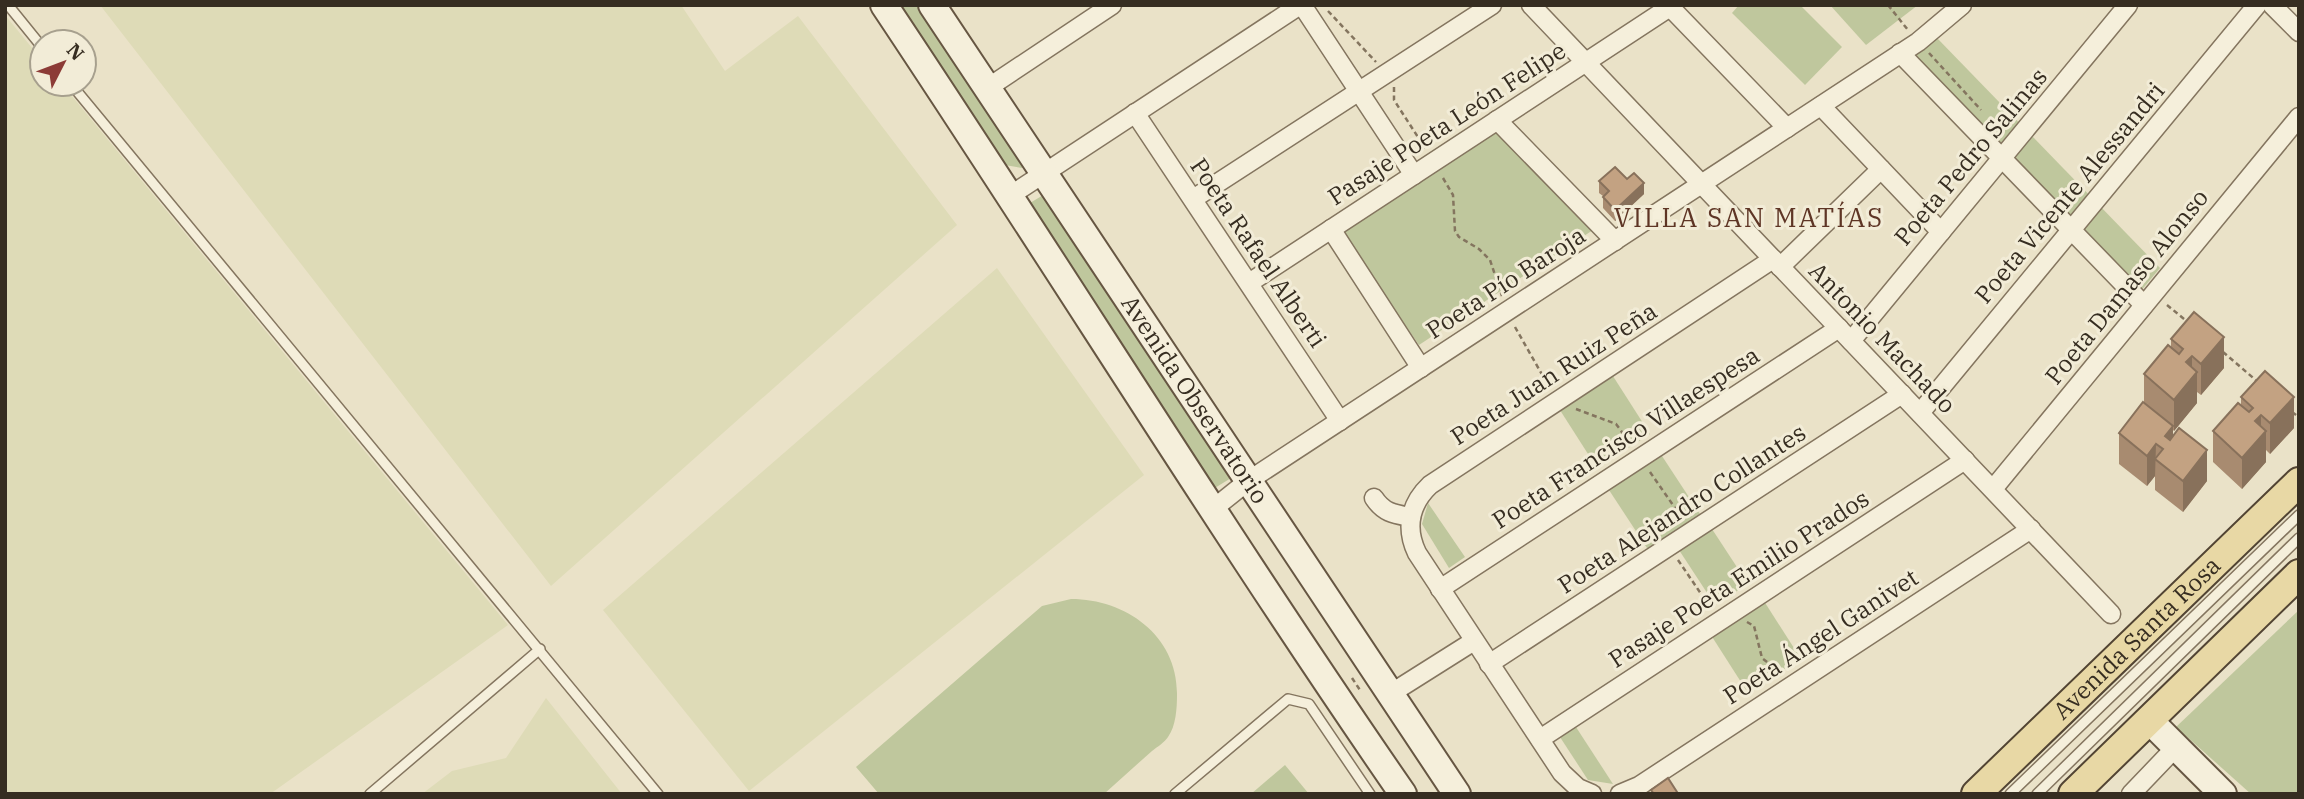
<svg xmlns="http://www.w3.org/2000/svg" width="2304" height="799" font-family="'IBM Plex Serif',serif">
  <rect width="100%" height="100%" fill="#eae2c8"/>
  <g fill="#dedbb7">
    <polygon points="100,5 681,5 725,71 798,16 957,225 551,586"/>
    <polygon points="5,15 42,60 42,84 62,84 508,625 270,794 5,794"/>
    <polygon points="997,268 1144,475 749,791 603,610"/>
    <polygon points="546,698 622,794 422,794 452,771 506,758"/>
  </g>
  <g fill="#bfc79d">
    <polygon points="897,5 920,5 1022,161 1022,168 999,164"/>
    <polygon points="1739,5 1800,5 1842,47 1805,85 1732,13"/>
    <polygon points="1830,5 1918,5 1866,45"/>
    <polygon points="1937,38 2160,268 2140,292 1913,55"/>
    <polygon points="1497,129 1593,230 1419,345 1341,233"/>
    <polygon points="1045,194 1236,475 1205,494 1020,209"/>
    <polygon points="1611,373 1650,434 1597,468 1558,407"/>
    <polygon points="1662,456 1702,517 1649,551 1609,490"/>
    <polygon points="1428,503 1465,557 1449,568 1422,524"/>
    <polygon points="1712,529 1748,584 1715,605 1679,550"/>
    <polygon points="1762,598 1801,659 1748,693 1709,632"/>
    <path d="M1071,599C1126,599 1178,636 1177,695C1177,708 1176,726 1168,737C1165,742 1157,747 1152,751C1136,765 1120,780 1104,794H879L856,767L1042,606Z"/>
    <polygon points="2299,610 2299,794 2251,794 2176,727"/>
    <polygon points="1574,724 1613,784 1588,780 1558,734"/>
    <polygon points="1285,765 1309,794 1251,794"/>
  </g>
  <g fill="none" stroke-linecap="round" stroke-linejoin="round">
    <defs>
      <g id="lane">
        <polyline points="8,5 42,47"/>
        <polyline points="71,84 658,794"/>
        <polyline points="370,794 540,649"/>
        <polyline points="1175,794 1288,699 1309,704 1370,794"/>
        <polyline points="2010,794 2299,515"/>
        <polyline points="2037,794 2299,538"/>
      </g>
      <g id="street">
        <polyline points="1302,5 1414,175"/>
        <polyline points="1531,5 2111,614"/>
        <polyline points="2272,5 2299,32"/>
        <polyline points="1670,7 1787,128"/>
        <polyline points="1900,53 2144,305"/>
        <polyline points="986,89 1112,5"/>
        <polyline points="1821,106 1941,232"/>
        <polyline points="1135,113 1340,421"/>
        <polyline points="1497,120 1615,241"/>
        <polyline points="1011,195 1300,5"/>
        <polyline points="1193,199 1492,5"/>
        <polyline points="1331,229 1421,368"/>
        <polyline points="1780,267 1881,169"/>
        <polyline points="1249,283 1673,5"/>
        <polyline points="1851,341 2128,5"/>
        <polyline points="1920,413 2257,5"/>
        <polyline points="1993,489 2299,117"/>
        <path d="M1374,498C1384,513 1394,514 1411,517"/>
        <polyline points="1213,509 1248,481 1918,42 1962,5"/>
        <polyline points="1440,589 1839,328"/>
        <polyline points="1489,664 1902,394"/>
        <polyline points="1390,694 1474,641"/>
        <polyline points="1540,739 1965,460"/>
        <path d="M1592,794L1578,788L1562,773L1417,553C1405,528 1410,504 1430,485L1773,259"/>
        <polyline points="1620,794 1639,786 2031,529"/>
        <polyline points="2131,794 2175,748"/>
      </g>
      <g id="secondary">
        <path d="M884,5C1059,267 1224,535 1403,794"/>
        <path id="s1" d="M932,5L1457,794"/>
        <polyline points="2149,720 2223,794"/>
      </g>
      <g id="primary">
        <path id="s2" d="M1976,794L2299,482"/>
        <polyline points="2073,794 2299,574"/>
      </g>
    </defs>
    <use href="#lane" stroke="#84755f" stroke-width="12"/>
    <use href="#street" stroke="#84755f" stroke-width="21"/>
    <use href="#secondary" stroke="#665642" stroke-width="30"/>
    <use href="#primary" stroke="#524433" stroke-width="32"/>
    <g stroke="#84755f" stroke-width="2.5" stroke-dasharray="5 3.5" stroke-linecap="butt">
      <polyline points="1888,5 1908,30"/>
      <polyline points="1328,11 1376,62"/>
      <polyline points="1929,53 1981,110"/>
      <polyline points="1394,87 1394,100 1425,148"/>
      <polyline points="1443,178 1453,195 1455,231 1459,237 1479,249 1490,260 1502,296"/>
      <polyline points="2167,305 2189,323"/>
      <polyline points="1515,327 1548,385"/>
      <polyline points="2223,352 2258,382"/>
      <polyline points="1576,409 1616,424 1630,443"/>
      <polyline points="2292,412 2299,417"/>
      <polyline points="1650,472 1682,518"/>
      <polyline points="1678,560 1710,607"/>
      <polyline points="1747,622 1754,626 1762,658 1780,672"/>
      <polyline points="1352,678 1360,690"/>
    </g>
    <use href="#lane" stroke="#f5efdb" stroke-width="9"/>
    <use href="#street" stroke="#f5efdb" stroke-width="18"/>
    <use href="#secondary" stroke="#f5efdb" stroke-width="26"/>
    <use href="#primary" stroke="#e8d8a5" stroke-width="28"/>
  </g>
  <g fill="#a88b70">
    <polygon points="1627,179 1644,194 1615,221 1603,208 1603,196 1599,193 1599,181"/>
    <polygon points="2171,339 2224,368 2201,395 2197,392 2197,403 2174,431 2173,430 2173,436 2207,481 2183,512 2155,490 2155,476 2147,486 2119,464 2119,433 2144,402 2144,374 2171,348"/>
    <polygon points="2241,397 2294,428 2270,454 2266,450 2266,462 2242,489 2213,462 2213,431 2241,406"/>
  </g>
  <g fill="#88715b">
    <polygon points="1644,183 1644,194 1615,221 1615,210"/>
    <polygon points="2224,337 2224,368 2201,395 2201,364"/>
    <polygon points="2192,356 2192,379 2197,372 2197,403 2174,431 2174,400 2186,362"/>
    <polygon points="2294,397 2294,428 2270,454 2270,423"/>
    <polygon points="2261,415 2261,437 2266,431 2266,462 2242,489 2242,458 2255,421"/>
    <polygon points="2173,426 2173,456 2165,436"/>
    <polygon points="2156,444 2155,476 2147,486 2147,456"/>
    <polygon points="2207,450 2207,481 2183,512 2183,481"/>
  </g>
  <g fill="#c3a282" stroke="#88715b" stroke-width="2">
    <polygon points="1615,167 1627,179 1634,173 1644,183 1615,210 1603,197 1609,191 1599,181"/>
    <polygon points="2194,312 2224,337 2201,364 2192,356 2186,362 2197,372 2174,400 2144,374 2168,345 2179,354 2183,349 2171,339"/>
    <polygon points="2265,371 2294,397 2270,423 2261,415 2255,421 2266,431 2242,458 2213,431 2238,403 2249,412 2253,408 2241,397"/>
    <polygon points="2143,402 2173,426 2165,436 2170,440 2179,428 2207,450 2183,481 2155,459 2163,449 2156,444 2147,456 2119,433"/>
    <polygon points="1668,778 1677,792 1674,794 1654,794 1651,790"/>
  </g>
  <g text-anchor="middle" stroke-width="6" stroke-linejoin="round" paint-order="stroke">
    <g font-size="24" fill="#362d21" stroke="#f2ecd7">
      <text transform="translate(1447 124) rotate(-33)" y="8">Pasaje Poeta León Felipe</text>
      <text transform="translate(1971 157) rotate(-50)" y="8">Poeta Pedro Salinas</text>
      <text transform="translate(2070 193) rotate(-50)" y="8">Poeta Vicente Alessandri</text>
      <text transform="translate(1258 253) rotate(56)" y="8">Poeta Rafael Alberti</text>
      <text transform="translate(1506 283) rotate(-33)" y="8">Poeta Pío Baroja</text>
      <text transform="translate(2127 287) rotate(-51)" y="8">Poeta Damaso Alonso</text>
      <text transform="translate(1882 338) rotate(46)" y="8">Antonio Machado</text>
      <text transform="translate(1554 374) rotate(-33)" y="8">Poeta Juan Ruiz Peña</text>
      <text dy="8" stroke="none"><textPath href="#s1" startOffset="474">Avenida Observatorio</textPath></text>
      <text transform="translate(1626 438) rotate(-33)" y="8">Poeta Francisco Villaespesa</text>
      <text transform="translate(1682 509) rotate(-33)" y="8">Poeta Alejandro Collantes</text>
      <text transform="translate(1739 579) rotate(-33)" y="8">Pasaje Poeta Emilio Prados</text>
      <text transform="translate(1821 637) rotate(-33)" y="8">Poeta Ángel Ganivet</text>
      <text dy="8" stroke="none"><textPath href="#s2" startOffset="224">Avenida Santa Rosa</textPath></text>
    </g>
    <g font-size="26" letter-spacing="2" fill="#5e3525" stroke="#f2ecd7">
      <text x="1749" y="227">VILLA SAN MATÍAS</text>
    </g>
  </g>
  <rect width="2304" height="799" fill="none" stroke="#362d21" stroke-width="14"/>
  <g transform="translate(63 63) rotate(48)"><circle r="33" fill="#f2ecd7" stroke="#a7a08e" stroke-width="2"/>
  <path d="M0-5L12 26L0 18L-12 26Z" fill="#8c3b36"/>
  <text y="-10" font-size="19" font-weight="bold" text-anchor="middle" fill="#362d21">N</text>
  </g>
</svg>
